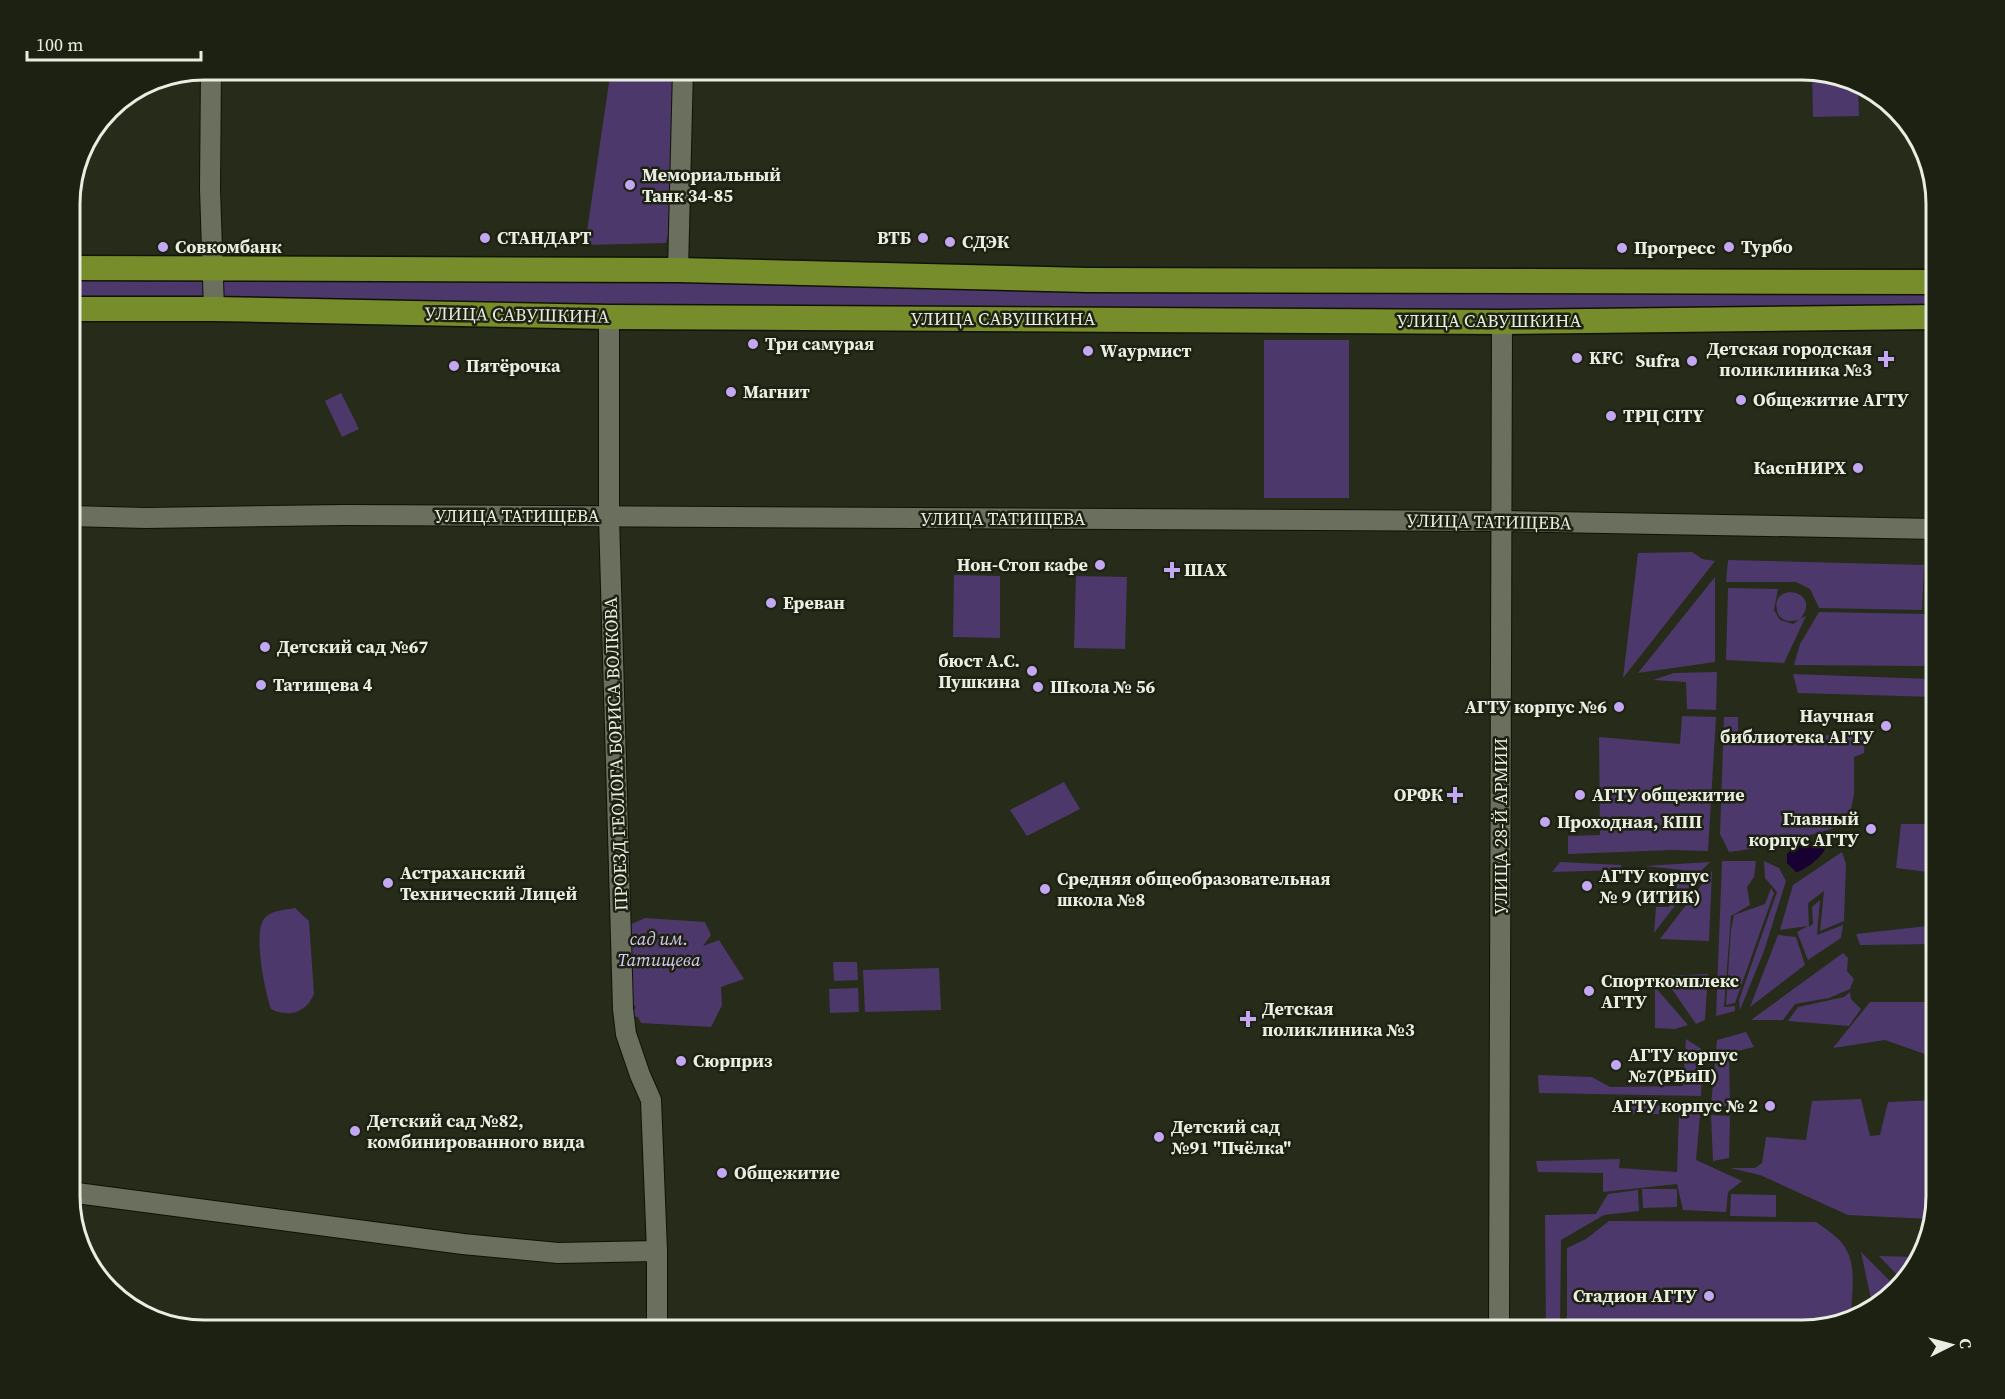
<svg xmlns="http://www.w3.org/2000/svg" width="2005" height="1399" font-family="'Source Serif 4',serif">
  <rect width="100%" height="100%" fill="#262b1a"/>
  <g fill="#4d386b">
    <polygon points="611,69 676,69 668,235 666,243 585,245"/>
    <polygon points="1691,69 1720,69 1715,80 1692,80"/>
    <polygon points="1812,72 1858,86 1859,116 1813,117"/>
    <polygon points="69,268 1936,286 1936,312 69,309"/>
    <rect x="1264" y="340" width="85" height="158"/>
    <polygon points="341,393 359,429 342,437 325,401"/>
    <polygon points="1692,552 1702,559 1715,561 1623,678 1638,553"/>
    <polygon points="1728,560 1924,565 1922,610 1819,608 1810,589 1796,582 1726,582"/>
    <polygon points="1928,566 1936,566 1936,611 1925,603"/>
    <polygon points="954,575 1000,576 1000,638 953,637"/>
    <polygon points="1076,576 1127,577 1125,649 1074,648"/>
    <polygon points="1715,577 1715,662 1638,673"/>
    <path d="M1728,588L1778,589L1774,610L1780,620L1793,624L1800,619C1791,623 1779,622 1777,610C1770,581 1824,590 1800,619L1806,616L1784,663L1726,660Z"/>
    <path d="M1819,612L1924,614C1938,633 1932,646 1924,666L1794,665L1800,644Z"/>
    <polygon points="1936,670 1936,697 1798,693 1793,674 1930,679"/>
    <polygon points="1717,672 1716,710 1687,709 1686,682 1653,680 1674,673"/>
    <polygon points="1682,716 1716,717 1708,851 1672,850 1568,854 1568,836 1600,835 1599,737 1680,744"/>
    <polygon points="1724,717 1738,717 1738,736 1865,735 1864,753 1854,757 1854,794 1848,824 1772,846 1729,852 1720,834"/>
    <polygon points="1064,782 1080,809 1027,836 1010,810"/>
    <polygon points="1901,824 1936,824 1936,873 1896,868"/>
    <polygon points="1842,852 1846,864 1844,921 1820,931 1824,891 1808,903 1809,927 1813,924 1812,907 1820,900 1817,935 1843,925 1841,938 1808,960 1797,932 1808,926 1780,930 1793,885"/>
    <polygon points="1722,861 1756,861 1754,877 1747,887 1750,905 1731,916 1724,1007 1735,1006 1735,1011 1716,1016"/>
    <polygon points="1764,861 1779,868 1786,881 1764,951 1740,1010 1739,1000 1777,892 1765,878"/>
    <polygon points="1560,862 1621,865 1622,870 1552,872"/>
    <polygon points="1710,862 1694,878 1682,870 1645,866"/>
    <polygon points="1712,871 1709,941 1660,939"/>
    <polygon points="1679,873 1694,881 1654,933 1656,907 1669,907 1674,899"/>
    <polygon points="1771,888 1774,893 1735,1003 1726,1005 1731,930 1734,915 1765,904"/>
    <path d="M295,908L309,921L314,994C306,1013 289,1018 271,1009C265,992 253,934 264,919C271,910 285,910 295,908Z"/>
    <polygon points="645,918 705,922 711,935 703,946 719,940 744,979 721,987 722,1005 711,1027 641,1023 638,1017 631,1016 636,1006 627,1006 627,926"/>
    <polygon points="1936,925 1936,944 1860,945 1856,934"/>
    <polygon points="1778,935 1796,937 1805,965 1750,1007"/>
    <polygon points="1843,953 1848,958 1847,971 1854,979 1850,989 1829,998 1795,1004 1783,1020 1751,1020"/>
    <polygon points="833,962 857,962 858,980 834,981"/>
    <polygon points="939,968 941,1010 865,1012 863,970"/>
    <polygon points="1708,974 1705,1020 1696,1024 1663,976"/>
    <polygon points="1655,987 1688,1025 1675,1029 1655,1028"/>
    <polygon points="858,988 859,1012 830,1013 829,989"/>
    <polygon points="1850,992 1851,999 1861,1009 1849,1026 1788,1021 1798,1007 1844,997"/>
    <polygon points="1870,1002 1936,1002 1936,1058 1885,1040 1833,1048"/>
    <polygon points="1746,1032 1754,1047 1729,1053 1730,1106 1711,1106 1717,1040"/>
    <polygon points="1686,1039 1703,1050 1701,1096 1539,1093 1538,1075 1592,1077 1610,1087 1683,1086"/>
    <polygon points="1861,1099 1870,1136 1880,1135 1888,1102 1936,1100 1936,1196 1929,1219 1848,1215 1760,1175 1730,1168 1755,1168 1762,1163 1766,1137 1806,1140 1812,1101"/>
    <polygon points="1701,1105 1696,1160 1742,1181 1728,1192 1726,1212 1683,1210 1677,1184 1603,1192 1603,1173 1538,1172 1536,1161 1620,1159 1619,1168 1677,1172 1679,1114 1615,1114 1615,1106"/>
    <polygon points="1711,1115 1730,1116 1729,1158 1713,1161"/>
    <polygon points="1642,1189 1677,1189 1677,1207 1643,1208"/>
    <polygon points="1638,1190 1639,1211 1604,1215 1561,1240 1560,1330 1546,1330 1545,1215 1596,1214 1608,1194"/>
    <polygon points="1731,1194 1776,1195 1776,1217 1649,1214 1730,1216"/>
    <path d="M1609,1221L1816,1222C1827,1230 1841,1238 1847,1251C1857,1270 1851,1298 1851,1318L1802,1330H1567V1248L1586,1239Z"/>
    <polygon points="1861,1252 1895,1286 1881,1299 1871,1299"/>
    <polygon points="1879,1256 1913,1257 1913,1271 1902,1280"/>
  </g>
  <path fill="#190033" d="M1809,842L1820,843L1825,849C1822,857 1804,871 1796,872L1787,863V854L1794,847Z"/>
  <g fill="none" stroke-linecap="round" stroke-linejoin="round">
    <defs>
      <g id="secondary">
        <polyline points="211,69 210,189 214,309"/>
        <polyline points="678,270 683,69"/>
        <polyline points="609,317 609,517 623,1009 626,1034 640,1075 651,1100 657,1251 657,1330"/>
        <polyline points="69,516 146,518 344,515 1502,521 1936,529"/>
        <polyline points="69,1192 463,1244 558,1253 657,1251"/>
        <polyline points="1499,1330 1502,322"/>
      </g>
      <g id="highway">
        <polyline points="69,268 678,270 1087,280 1936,282"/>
        <polyline points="69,309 214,309 609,317 1502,322 1936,317"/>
      </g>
    </defs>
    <use href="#secondary" stroke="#0f1305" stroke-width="22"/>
    <use href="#highway" stroke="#0f1305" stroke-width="27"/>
    <use href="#secondary" stroke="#6a705d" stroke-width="20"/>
    <use href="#highway" stroke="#778c2a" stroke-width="24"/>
  </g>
  <g fill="#c3a7f2" stroke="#1d2111" stroke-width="2">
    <circle cx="630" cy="185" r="6"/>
    <circle cx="485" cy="238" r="6"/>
    <circle cx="923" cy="238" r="6"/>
    <circle cx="950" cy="242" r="6"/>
    <circle cx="163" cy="247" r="6"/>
    <circle cx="1729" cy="247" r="6"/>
    <circle cx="1622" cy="248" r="6"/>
    <circle cx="753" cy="344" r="6"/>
    <circle cx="1088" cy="351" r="6"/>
    <circle cx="1577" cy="358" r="6"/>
    <path d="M1883 350h6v6h6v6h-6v6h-6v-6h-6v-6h6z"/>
    <circle cx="1692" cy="361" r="6"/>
    <circle cx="454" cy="366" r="6"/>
    <circle cx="731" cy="392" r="6"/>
    <circle cx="1741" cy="400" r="6"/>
    <circle cx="1611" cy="416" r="6"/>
    <circle cx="1858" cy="468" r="6"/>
    <circle cx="1100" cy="565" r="6"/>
    <path d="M1169 561h6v6h6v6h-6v6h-6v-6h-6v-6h6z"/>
    <circle cx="771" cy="603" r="6"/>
    <circle cx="265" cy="647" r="6"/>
    <circle cx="1032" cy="671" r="6"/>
    <circle cx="261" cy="685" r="6"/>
    <circle cx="1038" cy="687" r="6"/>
    <circle cx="1619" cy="707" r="6"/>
    <circle cx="1886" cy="726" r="6"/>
    <path d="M1452 786h6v6h6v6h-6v6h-6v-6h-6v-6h6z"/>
    <circle cx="1580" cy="795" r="6"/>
    <circle cx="1545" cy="822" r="6"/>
    <circle cx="1871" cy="829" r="6"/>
    <circle cx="388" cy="883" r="6"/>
    <circle cx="1587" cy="886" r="6"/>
    <circle cx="1045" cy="889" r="6"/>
    <circle cx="1589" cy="991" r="6"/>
    <path d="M1245 1010h6v6h6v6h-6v6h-6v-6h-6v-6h6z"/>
    <circle cx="681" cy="1061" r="6"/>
    <circle cx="1616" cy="1065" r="6"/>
    <circle cx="1770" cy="1106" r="6"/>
    <circle cx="355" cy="1131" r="6"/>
    <circle cx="1159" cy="1137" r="6"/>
    <circle cx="722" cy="1173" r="6"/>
    <circle cx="1709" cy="1296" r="6"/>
  </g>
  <g text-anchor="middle" stroke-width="5" stroke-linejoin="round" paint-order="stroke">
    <g font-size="18" font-weight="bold" fill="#e9ede2" stroke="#1d2111" text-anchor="start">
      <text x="642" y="181">Мемориальный<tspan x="642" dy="21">Танк 34-85</tspan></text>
      <text x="497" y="244">СТАНДАРТ</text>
      <text x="911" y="244" text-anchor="end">ВТБ</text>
      <text x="962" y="248">СДЭК</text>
      <text x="175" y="253">Совкомбанк</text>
      <text x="1741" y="253">Турбо</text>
      <text x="1634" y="254">Прогресс</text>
      <text x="765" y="350">Три самурая</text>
      <text x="1872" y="355" text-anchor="end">Детская городская<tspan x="1872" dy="21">поликлиника №3</tspan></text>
      <text x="1100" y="357">Wаурмист</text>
      <text x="1589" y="364">KFC</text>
      <text x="1680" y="367" text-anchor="end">Sufra</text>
      <text x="466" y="372">Пятёрочка</text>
      <text x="743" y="398">Магнит</text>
      <text x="1753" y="406">Общежитие АГТУ</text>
      <text x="1623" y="422">ТРЦ CITY</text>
      <text x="1846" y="474" text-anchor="end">КаспНИРХ</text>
      <text x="1088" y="571" text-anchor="end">Нон-Стоп кафе</text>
      <text x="1184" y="576">ШАХ</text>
      <text x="783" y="609">Ереван</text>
      <text x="277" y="653">Детский сад №67</text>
      <text x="1020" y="667" text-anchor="end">бюст А.С.<tspan x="1020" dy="21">Пушкина</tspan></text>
      <text x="273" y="691">Татищева 4</text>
      <text x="1050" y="693">Школа № 56</text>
      <text x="1607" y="713" text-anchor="end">АГТУ корпус №6</text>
      <text x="1874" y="722" text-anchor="end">Научная<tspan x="1874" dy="21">библиотека АГТУ</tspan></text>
      <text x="1443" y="801" text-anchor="end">ОРФК</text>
      <text x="1592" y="801">АГТУ общежитие</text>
      <text x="1859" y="825" text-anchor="end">Главный<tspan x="1859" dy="21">корпус АГТУ</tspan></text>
      <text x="1557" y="828">Проходная, КПП</text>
      <text x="400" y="879">Астраханский<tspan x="400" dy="21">Технический Лицей</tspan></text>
      <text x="1599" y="882">АГТУ корпус<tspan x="1599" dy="21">№ 9 (ИТИК)</tspan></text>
      <text x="1057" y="885">Средняя общеобразовательная<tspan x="1057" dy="21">школа №8</tspan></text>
      <text x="1601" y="987">Спорткомплекс<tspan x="1601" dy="21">АГТУ</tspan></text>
      <text x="1262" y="1015">Детская<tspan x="1262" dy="21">поликлиника №3</tspan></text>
      <text x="1628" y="1061">АГТУ корпус<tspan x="1628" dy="21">№7(РБиП)</tspan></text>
      <text x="693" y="1067">Сюрприз</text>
      <text x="1758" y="1112" text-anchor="end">АГТУ корпус № 2</text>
      <text x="367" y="1127">Детский сад №82,<tspan x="367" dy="21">комбинированного вида</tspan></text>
      <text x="1171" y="1133">Детский сад<tspan x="1171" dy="21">№91 "Пчёлка"</tspan></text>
      <text x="734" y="1179">Общежитие</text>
      <text x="1697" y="1302" text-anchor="end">Стадион АГТУ</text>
    </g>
    <g font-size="18" fill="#e9ede2" stroke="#1d2111">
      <text transform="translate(517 315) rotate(1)" y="6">УЛИЦА САВУШКИНА</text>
      <text x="1003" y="325">УЛИЦА САВУШКИНА</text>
      <text x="1489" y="327">УЛИЦА САВУШКИНА</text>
      <text x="517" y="522">УЛИЦА ТАТИЩЕВА</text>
      <text x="1003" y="525">УЛИЦА ТАТИЩЕВА</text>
      <text transform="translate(1489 522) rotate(1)" y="6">УЛИЦА ТАТИЩЕВА</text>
      <text transform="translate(616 754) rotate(-92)" y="6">ПРОЕЗД ГЕОЛОГА БОРИСА ВОЛКОВА</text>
      <text transform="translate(1501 826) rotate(-90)" y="6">УЛИЦА 28-Й АРМИИ</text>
    </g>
    <g font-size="18" font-style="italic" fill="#dacaf7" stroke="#1d2111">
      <text x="659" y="945">сад им.<tspan x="659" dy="21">Татищева</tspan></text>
    </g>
  </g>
  <path d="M0 0H2005V1399H0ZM204 80H1802A124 124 0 0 1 1926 204V1196A124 124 0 0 1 1802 1320H204A124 124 0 0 1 80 1196V204A124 124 0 0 1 204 80Z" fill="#1d2111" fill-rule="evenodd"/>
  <path fill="none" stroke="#e9ede2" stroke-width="3" d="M204 80H1802A124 124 0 0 1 1926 204V1196A124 124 0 0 1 1802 1320H204A124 124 0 0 1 80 1196V204A124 124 0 0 1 204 80Z"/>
  <g transform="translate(1951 1345) rotate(84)" stroke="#1d2111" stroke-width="4.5" paint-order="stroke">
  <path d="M0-4.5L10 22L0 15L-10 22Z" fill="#e9ede2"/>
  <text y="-9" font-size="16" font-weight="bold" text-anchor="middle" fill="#e9ede2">С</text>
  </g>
  <path d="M27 51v9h174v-9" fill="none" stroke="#e9ede2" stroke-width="3"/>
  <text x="36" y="51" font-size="18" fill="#e9ede2" stroke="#1d2111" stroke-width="4.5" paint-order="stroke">100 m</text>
</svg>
